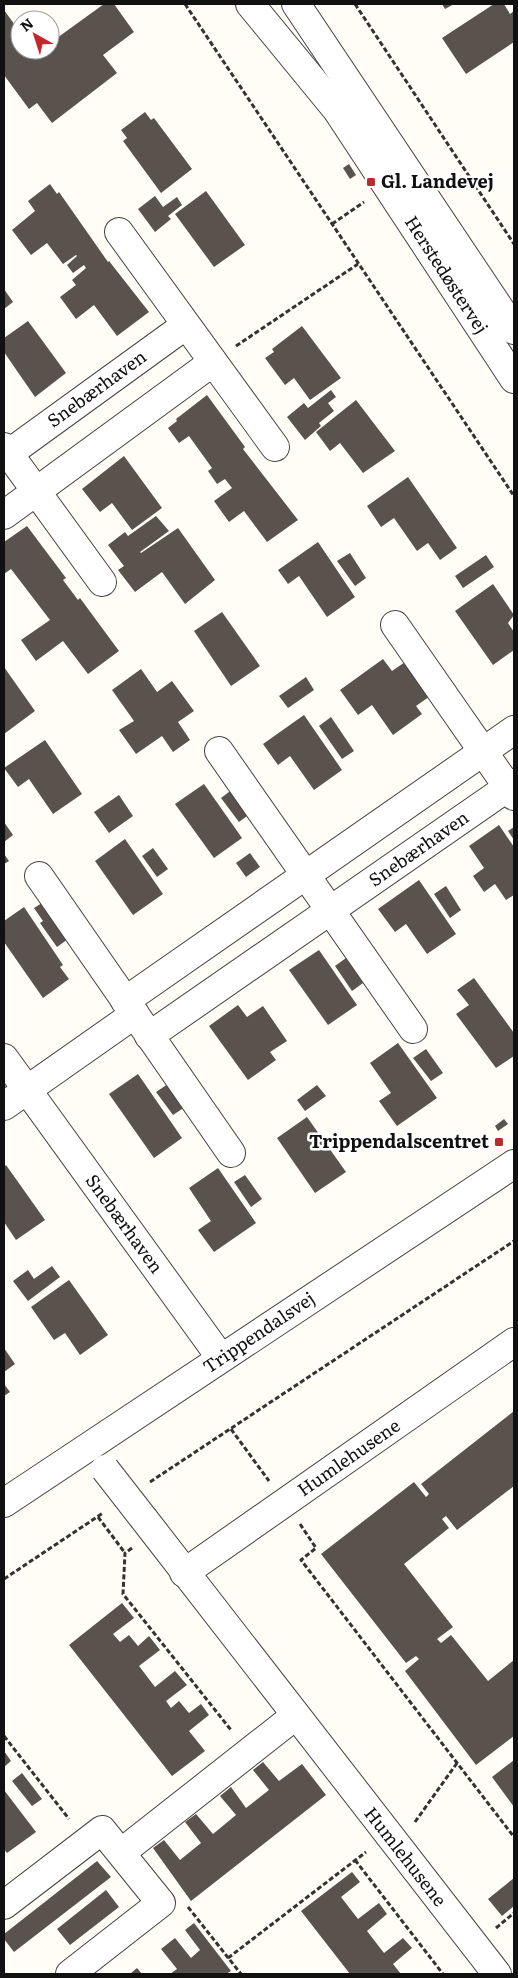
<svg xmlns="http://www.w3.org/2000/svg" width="518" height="1978" font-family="Literata,serif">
  <rect width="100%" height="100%" fill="#fffdf5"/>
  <g fill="#5a524d">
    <polygon points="104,4 114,4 134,32 103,55 117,73 52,123 37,103 29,109 4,75 4,10 20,32 20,50 33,50 36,53 40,50 50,50 50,43"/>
    <polygon points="442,4 454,4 445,9"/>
    <polygon points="494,4 504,4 510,14 514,11 514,42 466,74 442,38"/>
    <polygon points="145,112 151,120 154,118 192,169 161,193 123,141 127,138 121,130"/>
    <polygon points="349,164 356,175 350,179 343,168"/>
    <polygon points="50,184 57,194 59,192 108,262 109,261 149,312 117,336 94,305 76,319 60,297 76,285 72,280 86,268 84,265 73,273 67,265 77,256 76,255 63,264 47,243 31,255 12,230 35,211 28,201"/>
    <polygon points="206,191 245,245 214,267 175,214"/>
    <polygon points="155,196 163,207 177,197 182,205 168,216 171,219 155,232 138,209"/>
    <polygon points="4,289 13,302 4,309"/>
    <polygon points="28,321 66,373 35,397 4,352 4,338"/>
    <polygon points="302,326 341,378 310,400 294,378 285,385 265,358 274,352 272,349"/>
    <polygon points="331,390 336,397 328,403 334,411 319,423 321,426 305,440 287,417 304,403 308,408"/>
    <polygon points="207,395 245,447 243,449 298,520 267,542 244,511 229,522 214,501 232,488 225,479 217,484 208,471 212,468 189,436 179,443 168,428 177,421 176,419"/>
    <polygon points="356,400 395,451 363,473 340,443 330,451 316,432"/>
    <polygon points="124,456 162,508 132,530 112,503 100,512 82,489"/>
    <polygon points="408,477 457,548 440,560 428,543 417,551 394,518 381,527 367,506"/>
    <polygon points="156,516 169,531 140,552 141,553 178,528 215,580 185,604 162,572 135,592 118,570 124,566 108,545 125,532 128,536"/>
    <polygon points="27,526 66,578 63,580 78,600 80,598 119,651 88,674 63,641 36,661 21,640 50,620 11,569 4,574 4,542"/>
    <polygon points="318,542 355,597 327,617 299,576 288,584 278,570"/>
    <polygon points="350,553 366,578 355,586 337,561"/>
    <polygon points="486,555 494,567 463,588 455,576"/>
    <polygon points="493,584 514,615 508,623 514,632 514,650 493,665 455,611"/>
    <polygon points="222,612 260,666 231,686 194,631"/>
    <polygon points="383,659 392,671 408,660 433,694 416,706 422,714 393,735 372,705 358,715 340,690"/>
    <polygon points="4,667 35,711 4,734"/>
    <polygon points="141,669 157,692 172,681 194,711 178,722 190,740 173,752 162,736 136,754 119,730 134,721 112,690"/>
    <polygon points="306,677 314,690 288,708 279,696"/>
    <polygon points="304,715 342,770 314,790 290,756 278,765 263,744"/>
    <polygon points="331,717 354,751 342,759 319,726"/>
    <polygon points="45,740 82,794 53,814 29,779 18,787 4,768"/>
    <polygon points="204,784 242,838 214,858 175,804"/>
    <polygon points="233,789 251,813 239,822 221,798"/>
    <polygon points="119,795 133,816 109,833 94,812"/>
    <polygon points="4,822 13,835 4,842"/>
    <polygon points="499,825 514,847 514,895 506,900 495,884 484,892 473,876 484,868 469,846"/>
    <polygon points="514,827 514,840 508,831"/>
    <polygon points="125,839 163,894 133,915 95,861"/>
    <polygon points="153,848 168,869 157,877 142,856"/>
    <polygon points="250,853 260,867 246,877 236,863"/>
    <polygon points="4,854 9,861 4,864"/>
    <polygon points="419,880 456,934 427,954 406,924 395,932 378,909"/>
    <polygon points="446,886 461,910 450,918 434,894"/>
    <polygon points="42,903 68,939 57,947 40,923 43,921 34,908"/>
    <polygon points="24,907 63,965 60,967 69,979 43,998 4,942 4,921"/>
    <polygon points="319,950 357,1005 328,1025 289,970"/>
    <polygon points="346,958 363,983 352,991 335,966"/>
    <polygon points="474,978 514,1033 514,1056 496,1068 456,1014 469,1005 457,990"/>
    <polygon points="238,1005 247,1017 263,1006 287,1041 270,1052 276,1060 248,1080 209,1026"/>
    <polygon points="398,1043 437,1098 397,1126 379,1101 391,1093 370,1063"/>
    <polygon points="426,1049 443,1073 431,1081 413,1058"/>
    <polygon points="138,1074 182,1138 154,1158 109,1094"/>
    <polygon points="168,1084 185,1107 173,1115 156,1092"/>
    <polygon points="317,1085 326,1096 305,1111 297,1100"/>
    <polygon points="307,1117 346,1172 315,1193 277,1138"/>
    <polygon points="504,1119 508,1124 498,1131 495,1126"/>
    <polygon points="6,1165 45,1220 16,1240 4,1222 4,1167"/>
    <polygon points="218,1168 256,1223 214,1252 198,1230 211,1221 189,1188"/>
    <polygon points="245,1175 262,1199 251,1207 234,1182"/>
    <polygon points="52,1266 60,1277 28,1301 13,1281 28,1270 34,1279"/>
    <polygon points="69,1280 108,1335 80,1355 65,1333 54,1340 31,1307"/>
    <polygon points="4,1348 15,1364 4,1372"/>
    <polygon points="4,1384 10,1392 4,1396"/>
    <polygon points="514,1411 514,1486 457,1530 446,1516 442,1519 449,1528 404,1564 453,1627 437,1639 441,1643 451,1635 488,1681 514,1660 514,1736 476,1765 405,1671 419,1659 416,1656 406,1663 321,1554 414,1482 426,1497 429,1494 421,1484"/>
    <polygon points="122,1603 134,1618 113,1634 120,1642 129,1635 138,1646 149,1636 160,1650 139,1666 155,1687 175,1671 187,1685 166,1701 171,1708 179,1701 189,1713 201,1704 209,1715 189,1731 205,1751 172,1776 69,1645"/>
    <polygon points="4,1751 11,1761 4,1767"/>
    <polygon points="514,1760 514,1807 492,1777"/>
    <polygon points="263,1762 279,1781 302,1764 326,1795 191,1901 153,1848 164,1840 180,1860 201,1843 185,1822 196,1814 213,1834 236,1815 220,1796 231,1787 246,1808 269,1790 253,1770"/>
    <polygon points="22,1773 42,1799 32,1806 12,1781"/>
    <polygon points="4,1790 36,1832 7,1853 4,1849"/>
    <polygon points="97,1861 111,1877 14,1952 4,1939 4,1934"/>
    <polygon points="352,1872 360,1882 341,1897 358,1919 379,1903 387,1914 367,1931 384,1953 403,1938 412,1948 393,1964 401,1974 350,1974 301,1911"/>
    <polygon points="514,1878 514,1906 502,1916 488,1899"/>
    <polygon points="106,1890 119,1907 70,1945 57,1929"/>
    <polygon points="194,1923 231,1971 226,1974 170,1974 177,1969 161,1949 175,1938 191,1958 200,1950 185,1930"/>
    <polygon points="137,1968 142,1974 130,1974"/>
  </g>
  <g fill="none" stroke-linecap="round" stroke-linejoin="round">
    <defs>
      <g id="minor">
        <polyline points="250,4 337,110 514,379"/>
        <polyline points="296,4 514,330"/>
        <polyline points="119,232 275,447"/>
        <polyline points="4,447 102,582"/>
        <polyline points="4,457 186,325"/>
        <polyline points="4,515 213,362"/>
        <polyline points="395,625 514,796"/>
        <polyline points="219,751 413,1029"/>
        <polyline points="39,876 231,1153"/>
        <polyline points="125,1001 514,730"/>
        <polyline points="149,1036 514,783"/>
        <polyline points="4,1058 221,1358"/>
        <polyline points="4,1106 135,1014"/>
        <polyline points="4,1503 514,1164"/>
        <polyline points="144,1519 497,1974"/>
        <polyline points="184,1573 514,1342"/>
        <polyline points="122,1852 295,1716"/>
        <polyline points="4,1905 102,1830 161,1903 70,1974"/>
      </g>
    </defs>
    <use href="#minor" stroke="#444" stroke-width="30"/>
    <g stroke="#333" stroke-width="3" stroke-dasharray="5 2.5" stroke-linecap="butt">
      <polyline points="185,4 514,496"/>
      <polyline points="355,4 514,244"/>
      <polyline points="332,224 364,202"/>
      <polyline points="236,346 358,264"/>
      <polyline points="231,1429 269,1481"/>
      <polyline points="150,1482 514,1241"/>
      <polyline points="98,1517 125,1553"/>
      <polyline points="300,1524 316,1548 301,1560 514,1837"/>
      <polyline points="132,1548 125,1553 123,1594 231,1730"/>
      <polyline points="4,1579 103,1513"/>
      <polyline points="4,1736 69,1819"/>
      <polyline points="415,1822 457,1763"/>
      <polyline points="355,1860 443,1974"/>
      <polyline points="188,1907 241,1974"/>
      <polyline points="496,1928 514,1913"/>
      <polyline points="228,1958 366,1852"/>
    </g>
    <use href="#minor" stroke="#fff" stroke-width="28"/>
    <defs>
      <polyline id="minor-bridge" points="105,1469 144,1519"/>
    </defs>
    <use href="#minor-bridge" stroke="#444" stroke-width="30" stroke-linecap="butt"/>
    <use href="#minor-bridge" stroke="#fff" stroke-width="28"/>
  </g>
  <g fill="#c4262e" stroke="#fff" stroke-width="2">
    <rect x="366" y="177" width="10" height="10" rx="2.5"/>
    <rect x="494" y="1137" width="10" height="10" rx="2.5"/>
  </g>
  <g text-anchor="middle" stroke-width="5" stroke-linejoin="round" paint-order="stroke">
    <g font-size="18" font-weight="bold" fill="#111" stroke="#fff" text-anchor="start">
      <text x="381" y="188">Gl. Landevej</text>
      <text x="489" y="1148" text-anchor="end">Trippendalscentret</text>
    </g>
    <g font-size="18" fill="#111" stroke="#fff">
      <text transform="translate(446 275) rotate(57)" y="6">Herstedøstervej</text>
      <text transform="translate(97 389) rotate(-36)" y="6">Snebærhaven</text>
      <text transform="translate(419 849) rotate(-35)" y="6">Snebærhaven</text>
      <text transform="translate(124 1224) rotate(54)" y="6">Snebærhaven</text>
      <text transform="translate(259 1333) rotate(-34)" y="6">Trippendalsvej</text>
      <text transform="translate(349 1458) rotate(-35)" y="6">Humlehusene</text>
      <text transform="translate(405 1857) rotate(52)" y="6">Humlehusene</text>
    </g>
  </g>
  <rect width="518" height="1978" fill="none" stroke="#111111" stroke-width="10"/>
  <g transform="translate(35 35) rotate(321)"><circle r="24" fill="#ffffff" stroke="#a0a0a0"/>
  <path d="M0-4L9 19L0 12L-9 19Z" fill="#c4262e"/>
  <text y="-8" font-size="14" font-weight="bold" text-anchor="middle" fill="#111111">N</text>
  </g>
</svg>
